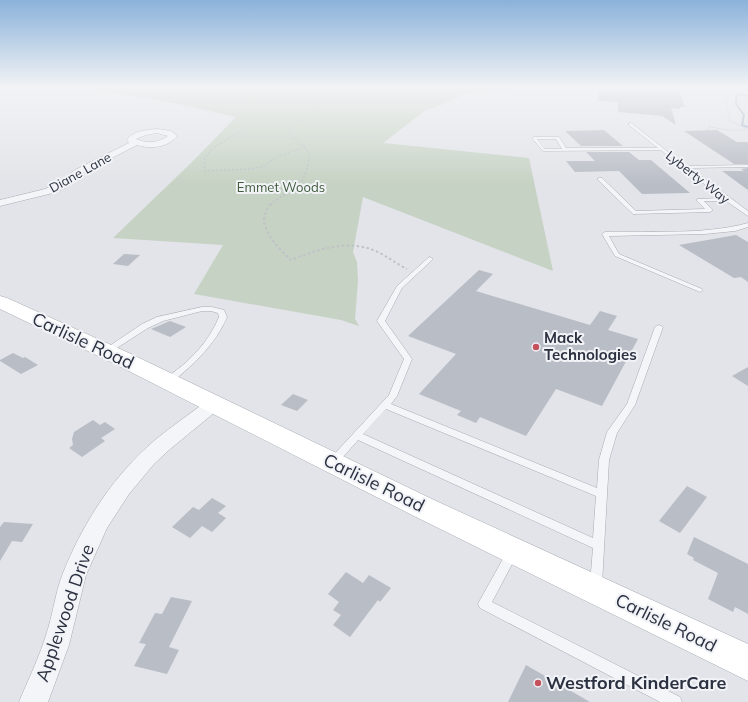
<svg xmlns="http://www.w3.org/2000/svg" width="748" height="702" font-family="Mulish,sans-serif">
  <rect width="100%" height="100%" fill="#e2e4e9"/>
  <polygon fill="#c6d2c3" points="98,87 547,87 476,92 463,95 444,104 426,110 383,143 529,158 553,271 363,197 353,252 357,262 358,280 355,319 359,326 341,320 194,294 223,245 113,238 191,163 236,117 173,103 94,90"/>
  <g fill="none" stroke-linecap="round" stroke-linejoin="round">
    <polyline stroke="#a0b0c6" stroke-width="2" points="748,96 740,94 736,97 736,104 744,115 742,125 748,127"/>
  </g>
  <g fill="#b9bdc5">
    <polygon points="599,87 678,88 685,107 680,107 680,109 671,108 676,125 662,116 618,112 618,102 598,101"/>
    <polygon points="604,130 623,146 581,146 565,131"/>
    <polygon points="717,130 737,142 748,142 748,164 734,164 684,131"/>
    <polygon points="586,152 629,152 639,160 651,160 690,193 642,194 619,171 575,172 566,161 595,161"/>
    <polygon points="748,168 748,190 722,171 744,171 741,169"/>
    <polygon points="736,235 748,242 748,282 741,277 734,278 679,245"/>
    <polygon points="124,254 140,255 128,266 113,264"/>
    <polygon points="479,270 493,274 476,291 590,325 600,311 617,316 608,330 638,339 602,406 556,389 526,436 480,417 476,423 457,415 461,411 419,394 456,354 408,336"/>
    <polygon points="170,321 186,327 170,337 151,329"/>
    <polygon points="13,353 23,358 25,357 38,365 21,374 0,361 0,360"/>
    <polygon points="748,367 748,386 732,376"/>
    <polygon points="293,394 308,400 297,411 281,405"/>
    <polygon points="93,420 100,425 105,422 115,429 101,438 105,441 82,457 69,448 73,445 72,439 74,432"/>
    <polygon points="687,486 707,497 680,533 659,521"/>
    <polygon points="212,498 226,506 218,513 226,518 212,532 202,526 190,538 172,527 193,507 199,510"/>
    <polygon points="4,522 33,524 22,542 12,541 0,561 0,527"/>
    <polygon points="694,537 748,564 748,614 735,607 733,612 708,599 718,573 693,560 694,558 687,554"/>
    <polygon points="346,572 363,583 369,575 391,588 380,602 378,600 350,637 333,625 341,615 333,610 339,602 328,594"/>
    <polygon points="171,597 192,601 169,647 179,650 167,674 134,666 146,644 139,643 155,613 162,614"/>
    <polygon points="526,665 590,702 508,702"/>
  </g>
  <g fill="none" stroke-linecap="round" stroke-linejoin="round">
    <defs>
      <g id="lane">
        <path d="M629,123H631L686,166L748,165V167L690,168L748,211V216L726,201H704L713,210L710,212L633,214L598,180V178H602L636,211L705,209L697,201V199L722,198L661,150L543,151L532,138L534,137H559L566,148H658L629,125ZM537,139H556L562,149H544Z"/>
        <path d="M748,223V227L735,231L705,234L609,236L619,254L702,289L703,290L700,292L615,256L602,234L605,232C650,231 705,235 748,223Z"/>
        <path d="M430,257L433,259L432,260L402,288L385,321L412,359L397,396L391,404L597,488L599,460L607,432L627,404L655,327L659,325L663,327L635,405L617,433L609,460L602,584L600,588L596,589L592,588L590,584L593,548L358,440L336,465L332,466L328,465L327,462L389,395L404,359L377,321L397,286L428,258ZM386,409L596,496L593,538L363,434Z"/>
        <path d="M202,307H212L224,310L227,317C215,345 194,364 171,383L168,384L164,381C169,375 177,370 183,365C199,351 211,336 219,317L218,313L211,311H202L163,321L148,328L109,353H103L102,351L142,324L157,317Z"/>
        <polygon points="512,548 516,550 518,553 492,602 680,697 682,702 660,702 480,608 478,604 480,600 508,550"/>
      </g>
      <g id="street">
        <path d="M157,129L171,131L177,136C168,148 150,149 137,145L81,174L65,188L53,193L0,206V200L45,189L57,184L75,170L129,143L127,140C132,131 147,130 157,129ZM157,133L168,136C159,143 146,144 136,139L146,135Z"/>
        <path d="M214,398L220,400L223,404L220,408L169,450L154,464L129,494L107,528L86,575L69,645L48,702H19C28,680 39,658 46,635C53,615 55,593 63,573C83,523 113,476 155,440C172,426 190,414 208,400Z"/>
      </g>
      <polygon id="secondary" points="0,296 7,298 131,354 434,500 748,644 748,681 414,516 115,364 0,309"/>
    </defs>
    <use href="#lane" stroke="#a7abb3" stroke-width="1"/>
    <use href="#street" stroke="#a7abb3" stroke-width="1"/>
    <use href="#secondary" stroke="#a7abb3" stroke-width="1"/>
    <g stroke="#c0c2c8" stroke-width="1" stroke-dasharray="1.5 1.5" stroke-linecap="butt">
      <polyline points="163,87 161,92 227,114 246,128 227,139"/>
      <polyline points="310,87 307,92 313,96"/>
      <polyline points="719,87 725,96 730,121 748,129"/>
      <polyline points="185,100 253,87"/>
      <polyline points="708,130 709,127 728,130 748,130"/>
      <polyline points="296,139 289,133 292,128 316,107 313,96 405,98 452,87"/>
    </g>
    <g stroke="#c0c2c8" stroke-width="1.5" stroke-dasharray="2 2" stroke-linecap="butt">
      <polyline points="229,138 213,148 204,159 205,171 250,169 265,166 273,159 304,147 295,138"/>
      <path d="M270,205C278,197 288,194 297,187C305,179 308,165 310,154L304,147"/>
    </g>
    <path stroke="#c0c2c8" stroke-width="2" stroke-dasharray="2.5 2.5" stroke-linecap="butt" d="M271,204C252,224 277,246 291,260C320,249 348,238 378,252C388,257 397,264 407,269"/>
    <use href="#lane" fill="#f4f5f8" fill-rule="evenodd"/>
    <use href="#street" fill="#f4f5f8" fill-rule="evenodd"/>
    <use href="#secondary" fill="#fff" fill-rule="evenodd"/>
  </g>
  <linearGradient id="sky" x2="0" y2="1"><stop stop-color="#8bb2da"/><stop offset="0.47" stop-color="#f2f3f5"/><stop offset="1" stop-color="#f2f3f5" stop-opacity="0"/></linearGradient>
  <rect width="748" height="185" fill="url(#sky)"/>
  <g fill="#c4515c" stroke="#f1f3f7" stroke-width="1.5">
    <circle cx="536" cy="347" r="4"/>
    <circle cx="538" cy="683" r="4"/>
  </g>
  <g text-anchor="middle" stroke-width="4" stroke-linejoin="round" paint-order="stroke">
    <g font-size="13" fill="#2b3140" stroke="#f1f3f7">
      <text transform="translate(80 172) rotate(-29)" y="5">Diane Lane</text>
      <text transform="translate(698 177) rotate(38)" y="5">Lyberty Way</text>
    </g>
    <g font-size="13" fill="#3e5a3a" stroke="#f1f3f7">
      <text x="281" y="192">Emmet Woods</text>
    </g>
    <g font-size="15" font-weight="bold" fill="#2b3140" stroke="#f1f3f7" text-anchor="start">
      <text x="544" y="343">Mack<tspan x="544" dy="17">Technologies</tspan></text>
    </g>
    <g font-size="18" fill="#2b3140" stroke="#f1f3f7">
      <text transform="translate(83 341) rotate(25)" y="6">Carlisle Road</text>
      <text transform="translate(374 483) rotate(26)" y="6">Carlisle Road</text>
      <text transform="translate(65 613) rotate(-71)" y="6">Applewood Drive</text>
      <text transform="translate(666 623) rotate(26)" y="6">Carlisle Road</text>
    </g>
    <g font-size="18" font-weight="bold" fill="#2b3140" stroke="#f1f3f7" text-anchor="start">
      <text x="546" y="689">Westford KinderCare</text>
    </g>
  </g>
</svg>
